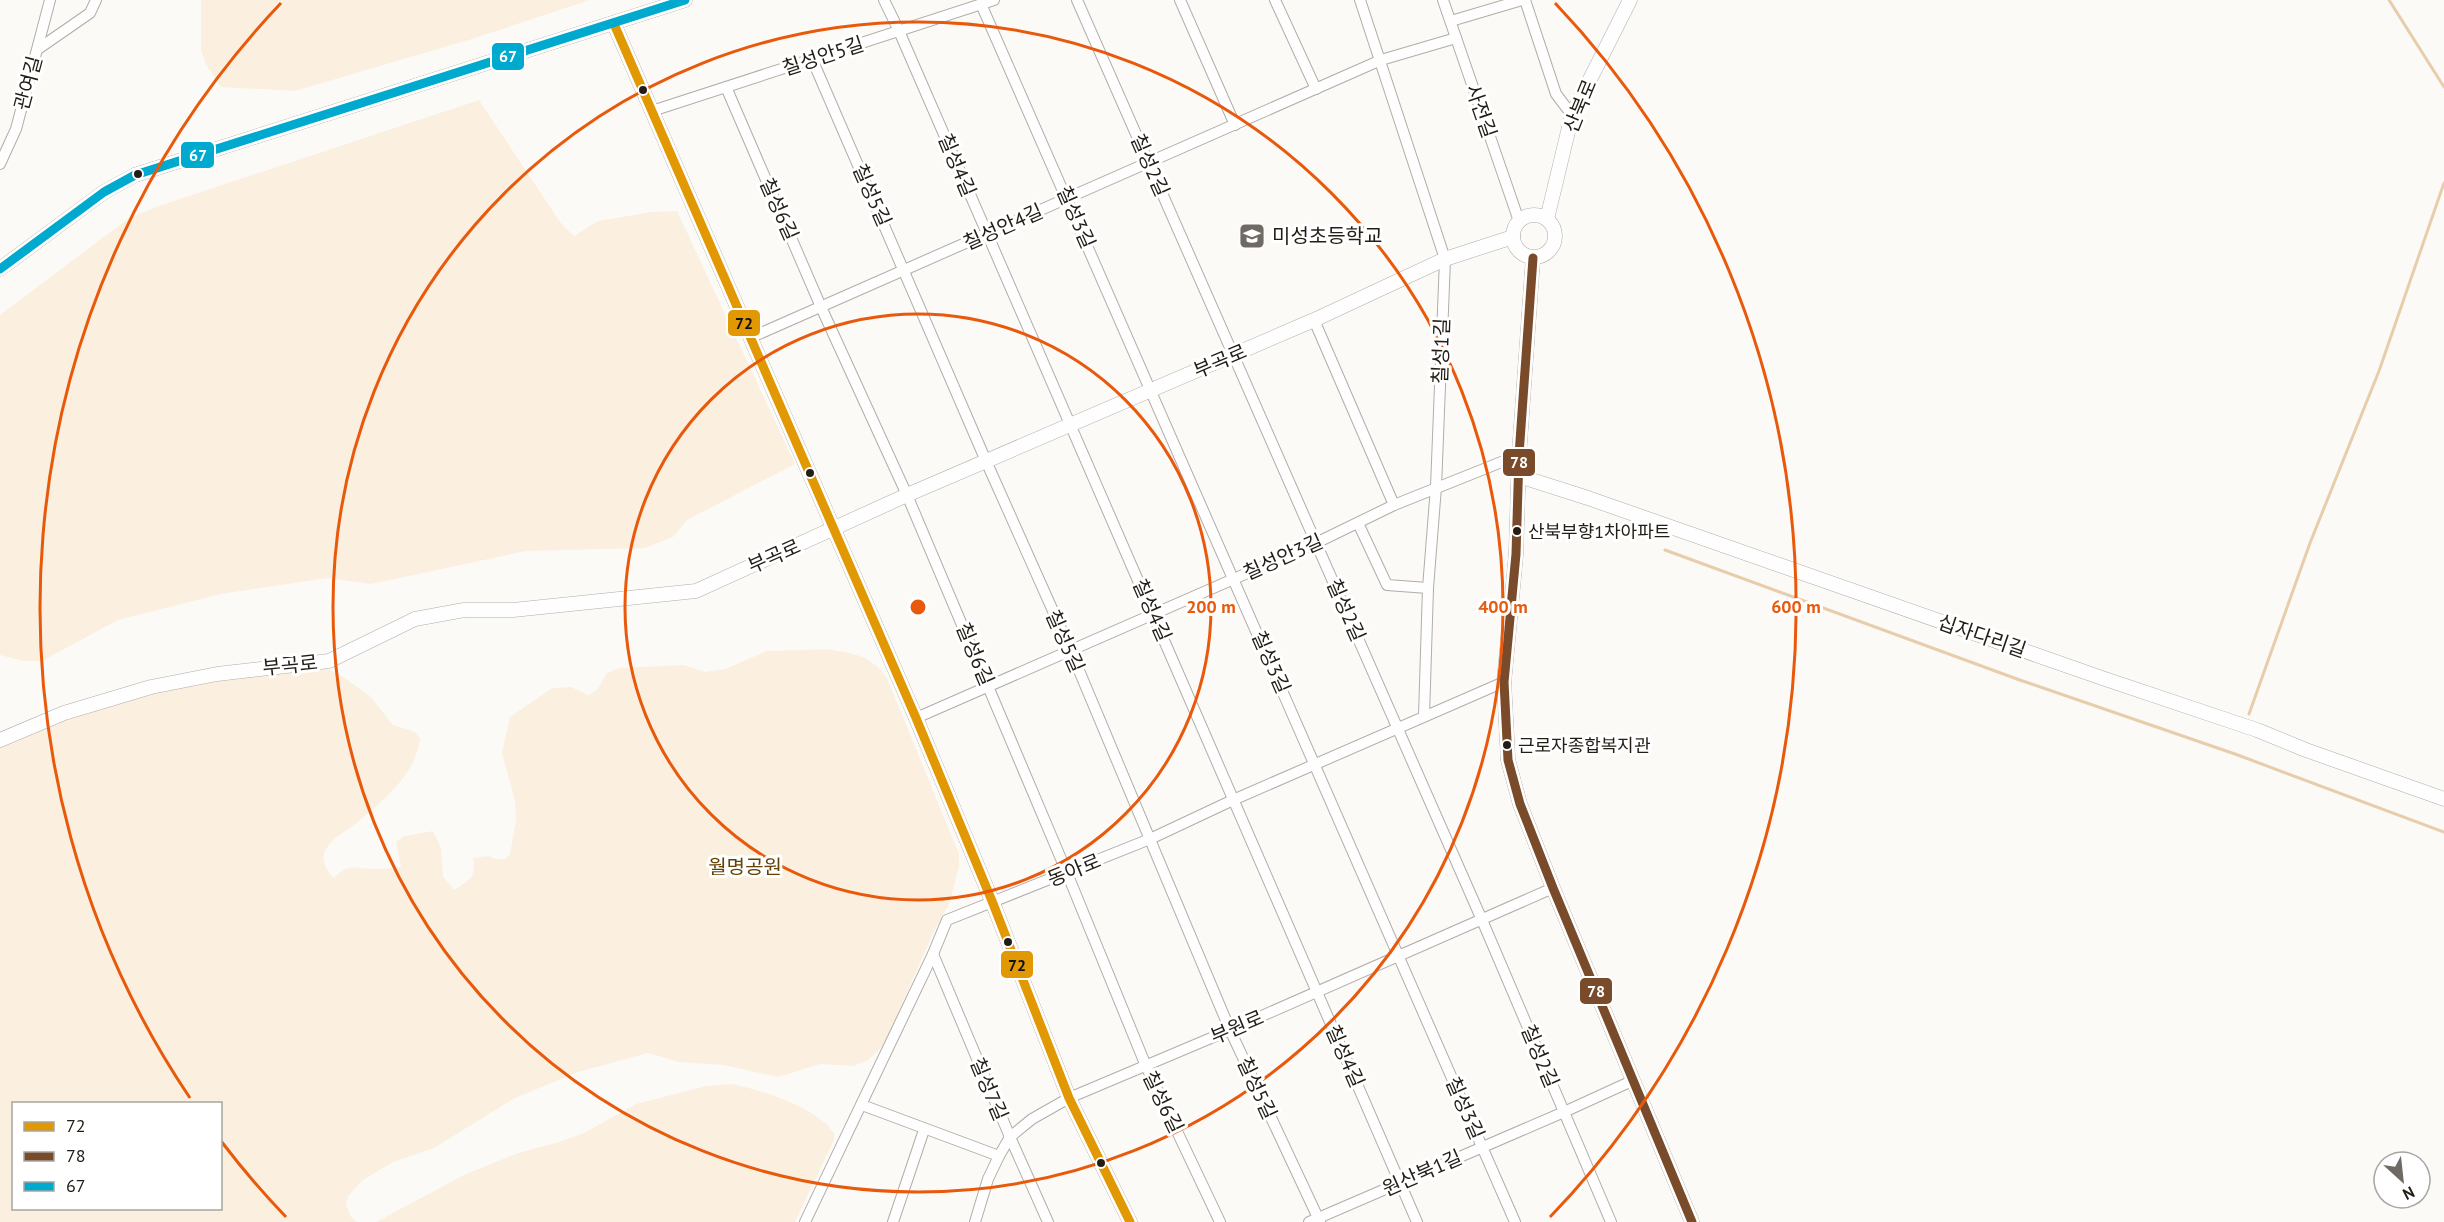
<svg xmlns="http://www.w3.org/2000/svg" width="2444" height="1222" font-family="'PT Sans','Noto Sans KR',sans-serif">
  <rect width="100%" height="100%" fill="#fcfaf7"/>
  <g fill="#fbf0df" fill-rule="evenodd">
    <polygon points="201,0 590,0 472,39 295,91 221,87 206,65 201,50"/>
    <polygon points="479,100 560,222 574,236 598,221 652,212 677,211 795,464 687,520 673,537 645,548 526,551 371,584 327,578 221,594 118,620 42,661 24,661 0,655 0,315 129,218 159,206"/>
    <path d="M828,649C856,655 868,653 887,678L959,854V867L949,904L934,931L884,1045L868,1060L853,1066L820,1064L778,1077L724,1065L678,1062L648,1053L578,1072L515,1098L434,1148L393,1162L363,1180L348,1196L346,1205L351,1217L358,1222H0V742L27,729L170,688L317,664L340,675L370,696L393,725L415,732L420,739C416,775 380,804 354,825C344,832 332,839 326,849C320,859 326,871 334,878C349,862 356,869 375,869C384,869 392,868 401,867L396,842L404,836L433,831L441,848L443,876L454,890C470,880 476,878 473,858L489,856L496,859H505L510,854L516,820L515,801L502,753L510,717L552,688L571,687L588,695C600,691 600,683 606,674L619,668L684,665L705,672L725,669L767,651ZM14,1104H220V1208H14Z"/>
    <path d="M732,1084C762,1090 817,1107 834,1133V1140L795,1222H376L466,1174L518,1153L559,1142L584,1133L636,1104L706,1086Z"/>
  </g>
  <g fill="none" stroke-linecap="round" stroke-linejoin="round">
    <g stroke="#e7cdab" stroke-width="3">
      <polyline points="2389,0 2444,87"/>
      <polyline points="1665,550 2017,679 2235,754 2444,832"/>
      <polyline points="2249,714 2310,543 2379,371 2444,183"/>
    </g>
    <defs>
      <g id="minor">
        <path d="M884,0L899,31C1070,429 1246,824 1417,1222"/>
        <polyline points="1077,0 1482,920 1611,1222"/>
        <polyline points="1180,0 1235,125"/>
        <polyline points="1275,0 1316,89"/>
        <polyline points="1360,0 1445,259 1436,487 1428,588 1424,716"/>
        <polyline points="1443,0 1519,221"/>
        <polyline points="1525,0 1556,94 1572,115"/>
        <path d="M981,4C1161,409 1339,815 1515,1222"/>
        <polyline points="1451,21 1522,0"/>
        <polyline points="38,49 90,13 96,0"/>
        <polyline points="812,59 986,461 1070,649 1230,1030 1320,1222"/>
        <polyline points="726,87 821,307 907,495 1067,873 1146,1066 1220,1222"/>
        <polyline points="652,111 994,0"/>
        <polyline points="0,164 16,129 50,0"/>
        <polyline points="1314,320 1394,505"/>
        <polyline points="752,337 1381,60 1456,38"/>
        <polyline points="1358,523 1387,585 1428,588"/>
        <polyline points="916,718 1316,543 1394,505 1519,455"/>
        <polyline points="933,954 1010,1137 1048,1222"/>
        <polyline points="862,1105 999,1156"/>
        <polyline points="805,1222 933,954 947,920 1150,839 1233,800 1504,682"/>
        <polyline points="893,1222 924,1130"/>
        <polyline points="975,1222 988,1179 999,1156 1010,1137 1032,1119 1069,1098 1230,1030 1553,888"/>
        <polyline points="1309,1222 1564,1112 1634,1080"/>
      </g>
      <g id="tertiary">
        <polyline points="614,24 916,718 992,901 1069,1098 1130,1222"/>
        <circle cx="1534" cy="236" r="21"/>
        <polyline points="1547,219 1572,115 1630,0"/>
        <polyline points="1533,258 1519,455 1516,554 1504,682 1508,760 1520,804 1553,888 1692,1222"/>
        <polyline points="0,269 104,192 135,175 685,0"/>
        <polyline points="1519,476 1588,498 2102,678 2257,730 2306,750 2444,799"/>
        <polyline points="0,740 64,713 151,687 217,674 329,661 415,619 464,610 513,610 696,591 907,495 1314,320 1445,259 1513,237"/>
      </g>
    </defs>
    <use href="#minor" stroke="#b1ada8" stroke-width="12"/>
    <use href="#tertiary" stroke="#b1ada8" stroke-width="15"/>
    <use href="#minor" stroke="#fffefe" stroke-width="10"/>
    <use href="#tertiary" stroke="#fffefe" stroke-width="14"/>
    <defs>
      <polyline id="bus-1" points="614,24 916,718 992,901 1069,1098 1130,1222"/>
      <polyline id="bus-2" points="1533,258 1519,455 1516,554 1504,682 1508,760 1520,804 1553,888 1692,1222"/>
      <polyline id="bus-3" points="0,269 104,192 135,175 685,0"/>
    </defs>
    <use href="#bus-1" stroke="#fff" stroke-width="14"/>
    <use href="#bus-2" stroke="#fff" stroke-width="14"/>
    <use href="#bus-3" stroke="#fff" stroke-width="14"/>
    <use href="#bus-1" stroke="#e29802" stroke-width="9"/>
    <use href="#bus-2" stroke="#7a4b2a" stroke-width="9"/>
    <use href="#bus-3" stroke="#00a9ce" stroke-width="9"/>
  </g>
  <g fill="none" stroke="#e8590c" stroke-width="3">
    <circle cx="918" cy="607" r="293"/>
    <circle cx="918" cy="607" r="585"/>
    <path d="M286 1217A878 878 0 0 1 221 1141M190 1098A878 878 0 0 1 281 3M1555 3A878 878 0 0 1 1550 1217"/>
  </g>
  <defs>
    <symbol id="school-square" viewBox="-11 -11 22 22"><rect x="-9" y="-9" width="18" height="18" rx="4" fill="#6f6a64" stroke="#fff"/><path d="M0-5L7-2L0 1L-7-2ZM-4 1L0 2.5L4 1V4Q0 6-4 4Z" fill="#fff"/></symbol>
  </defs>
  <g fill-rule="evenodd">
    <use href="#school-square" x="1237" y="221" width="30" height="30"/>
  </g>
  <g fill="#231d15" stroke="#fff" stroke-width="2">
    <circle cx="643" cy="90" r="5"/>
    <circle cx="138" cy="174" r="5"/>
    <circle cx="810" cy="473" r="5"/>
    <circle cx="1517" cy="531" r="5"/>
    <circle cx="1507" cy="745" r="5"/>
    <circle cx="1008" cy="942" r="5"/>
    <circle cx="1101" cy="1163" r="5"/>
  </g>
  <g text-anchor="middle" stroke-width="6" stroke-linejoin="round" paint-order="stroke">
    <g font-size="18" fill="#231d15" stroke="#fff" text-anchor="start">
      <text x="1528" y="538">산북부향1차아파트</text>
      <text x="1518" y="752">근로자종합복지관</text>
    </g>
    <g font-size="20" fill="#231d15" stroke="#fff">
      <text transform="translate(823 56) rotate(-18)" y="7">칠성안5길</text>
      <text transform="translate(28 83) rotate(-75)" y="7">관여길</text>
      <text transform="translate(1580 106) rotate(-68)" y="7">산북로</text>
      <text transform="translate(1481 111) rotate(71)" y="7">사전길</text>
      <text transform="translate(957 165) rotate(67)" y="7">칠성4길</text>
      <text transform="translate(1150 165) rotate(66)" y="7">칠성2길</text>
      <text transform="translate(872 195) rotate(66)" y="7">칠성5길</text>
      <text transform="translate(779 209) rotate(66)" y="7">칠성6길</text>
      <text transform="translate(1076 217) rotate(66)" y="7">칠성3길</text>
      <text transform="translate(1003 227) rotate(-24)" y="7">칠성안4길</text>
      <text transform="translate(1441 351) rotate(-88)" y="7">칠성1길</text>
      <text transform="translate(1220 361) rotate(-23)" y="7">부곡로</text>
      <text transform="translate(774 556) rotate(-24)" y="7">부곡로</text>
      <text transform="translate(1283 557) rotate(-24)" y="7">칠성안3길</text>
      <text transform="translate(1152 610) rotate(66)" y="7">칠성4길</text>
      <text transform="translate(1346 610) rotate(66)" y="7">칠성2길</text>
      <text transform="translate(1982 636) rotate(19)" y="7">십자다리길</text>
      <text transform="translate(1065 641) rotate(66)" y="7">칠성5길</text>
      <text transform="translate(975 654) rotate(67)" y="7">칠성6길</text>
      <text transform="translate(1271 662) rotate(66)" y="7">칠성3길</text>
      <text transform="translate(290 665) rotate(-6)" y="7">부곡로</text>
      <text transform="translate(1074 870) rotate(-22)" y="7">동아로</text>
      <text transform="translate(1237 1027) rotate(-23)" y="7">부원로</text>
      <text transform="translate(1345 1056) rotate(66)" y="7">칠성4길</text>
      <text transform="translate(1540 1056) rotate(67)" y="7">칠성2길</text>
      <text transform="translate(1257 1088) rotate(65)" y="7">칠성5길</text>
      <text transform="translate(989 1089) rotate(67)" y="7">칠성7길</text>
      <text transform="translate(1163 1102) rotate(64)" y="7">칠성6길</text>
      <text transform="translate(1465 1108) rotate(66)" y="7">칠성3길</text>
      <text transform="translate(1422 1173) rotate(-24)" y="7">원산북1길</text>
    </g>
    <g font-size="20" fill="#231d15" stroke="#fff" text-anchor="start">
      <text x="1272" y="243">미성초등학교</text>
    </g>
    <g font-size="20" fill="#654203" stroke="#fff">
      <text x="745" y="874">월명공원</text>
    </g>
  </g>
  <circle cx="918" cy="607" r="9" fill="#e8590c" stroke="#fff" stroke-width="3"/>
  <g font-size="18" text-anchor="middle" font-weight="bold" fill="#e8590c" stroke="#fff" stroke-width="6" stroke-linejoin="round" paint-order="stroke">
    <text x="1211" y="613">200 m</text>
    <text x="1503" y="613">400 m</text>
    <text x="1796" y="613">600 m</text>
  </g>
  <g stroke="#fff" stroke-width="2">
    <rect x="491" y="42" width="34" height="29" rx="6" fill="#00a9ce"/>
    <rect x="180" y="141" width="35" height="28" rx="6" fill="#00a9ce"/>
    <rect x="727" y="309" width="34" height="28" rx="6" fill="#e29802"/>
    <rect x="1502" y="448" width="34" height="29" rx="6" fill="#7a4b2a"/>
    <rect x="1000" y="950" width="34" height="29" rx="6" fill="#e29802"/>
    <rect x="1579" y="977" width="34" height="28" rx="6" fill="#7a4b2a"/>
  </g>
  <g font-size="16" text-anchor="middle" font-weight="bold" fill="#fff">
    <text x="508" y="62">67</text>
    <text x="198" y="161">67</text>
    <text x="1519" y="468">78</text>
    <text x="1596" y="997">78</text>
  </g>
  <g font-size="16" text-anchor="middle" font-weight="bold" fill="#111">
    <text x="744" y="329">72</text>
    <text x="1017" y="971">72</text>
  </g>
  <rect x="12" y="1102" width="210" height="108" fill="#ffffff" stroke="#a7a5a1" stroke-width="1.5"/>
  <rect x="24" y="1122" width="30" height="9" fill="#e29802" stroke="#a7a5a1" stroke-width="1.5"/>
  <text x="66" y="1132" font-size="18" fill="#231d15">72</text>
  <rect x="24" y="1152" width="30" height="9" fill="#7a4b2a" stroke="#a7a5a1" stroke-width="1.5"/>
  <text x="66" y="1162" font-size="18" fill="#231d15">78</text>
  <rect x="24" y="1182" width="30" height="9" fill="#00a9ce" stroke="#a7a5a1" stroke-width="1.5"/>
  <text x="66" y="1192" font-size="18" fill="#231d15">67</text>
  <g transform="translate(2402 1180) rotate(153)"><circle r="28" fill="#ffffff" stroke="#a7a5a1" stroke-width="1.5"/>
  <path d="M0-4.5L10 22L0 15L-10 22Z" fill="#6f6a64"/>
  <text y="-9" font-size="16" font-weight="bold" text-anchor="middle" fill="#231d15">N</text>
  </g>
</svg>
